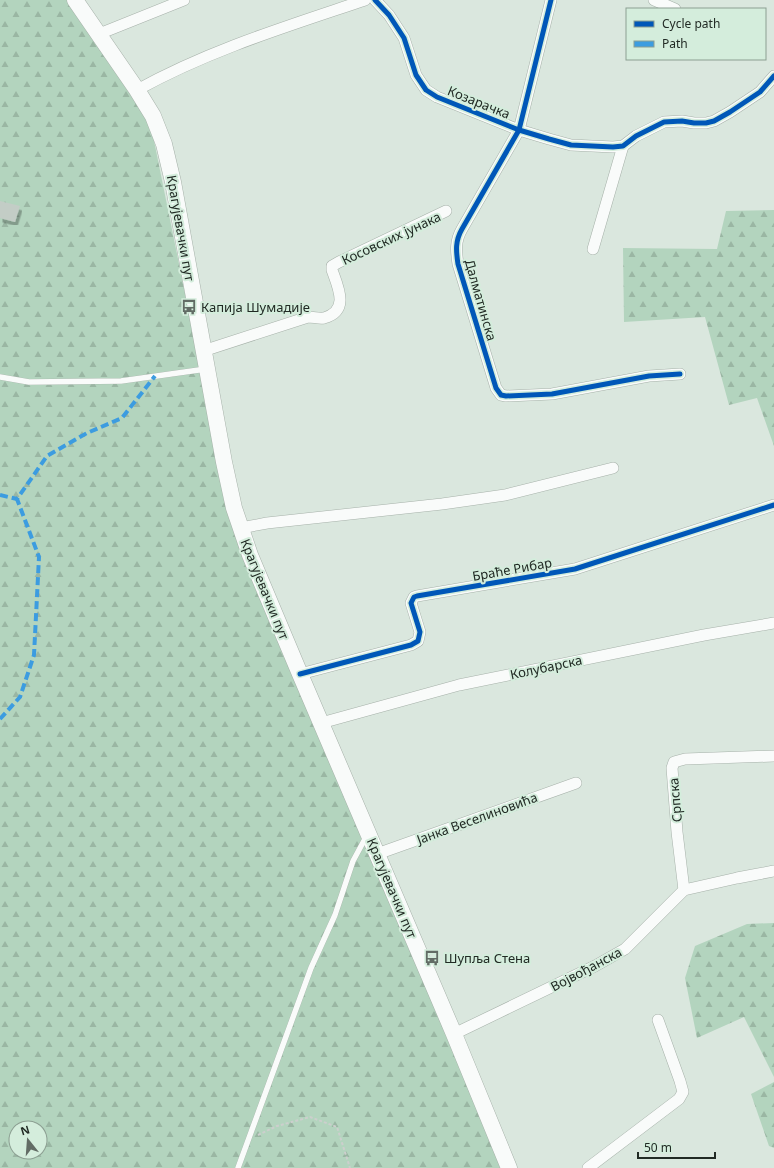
<svg xmlns="http://www.w3.org/2000/svg" width="774" height="1168" font-family="'Noto Sans',sans-serif">
  <defs>
    <pattern id="forest-firs" width="22" height="20" patternUnits="userSpaceOnUse"><rect width="22" height="20" fill="#b3d4be"/><path d="M5 1l3.5 6h-7zM16 11l3.5 6h-7z" fill="#9ab6a3"/></pattern>
    <filter id="shadow"><feDropShadow dx="2.5" dy="4.5" stdDeviation="0" flood-color="#0004"/></filter>
  </defs>
  <rect width="100%" height="100%" fill="#dae7de"/>
  <g fill="url(#forest-firs)" fill-rule="evenodd">
    <path d="M0,0H68L151,126L231,520L505,1168H0ZM16,1128H40V1152H16Z"/>
    <polygon points="774,210 774,446 757,398 729,405 705,317 624,322 623,248 717,249 726,211"/>
    <polygon points="774,923 774,1077 744,1017 697,1038 685,978 695,946 747,924"/>
    <polygon points="774,1082 774,1148 769,1146 751,1094"/>
  </g>
  <polygon fill="#c3cdc6" filter="url(#shadow)" points="0,201 20,206 15,222 0,218"/>
  <g fill="none" stroke-linecap="round" stroke-linejoin="round">
    <defs>
      <g id="lane">
        <polyline points="0,377 29,382 121,381 206,369"/>
        <polyline points="238,1168 311,968 335,915 353,861 366,837"/>
      </g>
      <g id="street">
        <polyline points="375,0 389,15 404,38 416,75 426,90 437,97 519,130 549,139 571,145 613,147 623,146 636,136 664,122 682,121 694,123 706,123 714,121 730,112 760,92 774,76"/>
        <path d="M551,0L519,130L462,229C455,241 456,251 458,264L496,388L501,395L506,396L552,394L649,376L680,374"/>
        <polyline points="654,0 675,9"/>
        <polyline points="99,34 184,0"/>
        <path d="M137,90C209,50 288,26 365,0"/>
        <polyline points="593,249 623,146"/>
        <path d="M203,351L308,317C314,317 319,319 324,318C350,311 338,287 332,270V266L339,262L446,211"/>
        <polyline points="241,528 267,523 442,504 505,495 613,468"/>
        <polyline points="300,674 411,645 418,641 420,632 411,603 414,597 417,596 575,569 774,505"/>
        <polyline points="321,723 459,685 704,635 774,623"/>
        <polyline points="377,854 576,783"/>
        <polyline points="684,890 677,832 672,768 674,762 685,759 774,756"/>
        <polyline points="454,1034 595,966 625,949 684,890 737,878 774,871"/>
        <polyline points="588,1168 679,1099 683,1092 680,1081 658,1020"/>
      </g>
      <polyline id="secondary" points="75,0 137,90 153,116 164,144 173,182 224,462 234,508 250,555 300,674 454,1034 509,1168"/>
    </defs>
    <use href="#lane" stroke="#a6b1a9" stroke-width="6"/>
    <use href="#street" stroke="#a6b1a9" stroke-width="12"/>
    <use href="#secondary" stroke="#a6b1a9" stroke-width="17"/>
    <polyline stroke="#cccfcd" stroke-width="2" stroke-dasharray="3 2" stroke-linecap="butt" points="258,1135 277,1126 310,1117 337,1127 350,1168"/>
    <use href="#lane" stroke="#f9fbfa" stroke-width="5.5"/>
    <use href="#street" stroke="#f9fbfa" stroke-width="11"/>
    <use href="#secondary" stroke="#f9fbfa" stroke-width="16"/>
    <g stroke="#3c9ce0" stroke-width="4" stroke-dasharray="8 4" stroke-linecap="butt">
      <polyline points="0,495 17,499"/>
      <polyline points="0,719 20,697 34,655 39,557 17,499 47,456 87,433 122,418 155,376"/>
    </g>
    <defs>
      <g id="cycleway">
        <polyline points="375,0 389,15 404,38 416,75 426,90 437,97 519,130 549,139 571,145 613,147 623,146 636,136 664,122 682,121 694,123 706,123 714,121 730,112 760,92 774,76"/>
        <path d="M551,0L519,130L462,229C455,241 456,251 458,264L496,388L501,395L506,396L552,394L649,376L680,374"/>
        <polyline points="300,674 411,645 418,641 420,632 411,603 414,597 417,596 575,569 774,505"/>
      </g>
    </defs>
    <use href="#cycleway" stroke="#d4eddc" stroke-width="8"/>
    <use href="#cycleway" stroke="#0057b8" stroke-width="5"/>
  </g>
  <defs>
    <symbol id="bus-bare" viewBox="-9 -9 18 18"><path d="M-5-6H5V4H4V6H2V4H-2V6H-4V4H-5ZM-3.5-4V0h7V-4ZM-3.5 1.2v1.5H-2V1.2ZM2 1.2v1.5H3.5V1.2Z" fill="#626c65" stroke="#d4eddc" stroke-width="2.5" paint-order="stroke"/></symbol>
  </defs>
  <g fill-rule="evenodd">
    <use href="#bus-bare" x="178" y="296" width="22" height="22"/>
    <use href="#bus-bare" x="421" y="947" width="22" height="22"/>
  </g>
  <g text-anchor="middle" stroke-width="4" stroke-linejoin="round" paint-order="stroke">
    <g font-size="13" fill="#212a24" stroke="#d4eddc">
      <text transform="translate(479 102) rotate(22)" y="5">Козарачка</text>
      <text transform="translate(181 228) rotate(80)" y="5">Крагујевачки пут</text>
      <text transform="translate(391 238) rotate(-25)" y="5">Косовских јунака</text>
      <text transform="translate(481 300) rotate(74)" y="5">Далматинска</text>
      <text transform="translate(512 569) rotate(-10)" y="5">Браће Рибар</text>
      <text transform="translate(265 589) rotate(68)" y="5">Крагујевачки пут</text>
      <text transform="translate(546 667) rotate(-12)" y="5">Колубарска</text>
      <text transform="translate(675 800) rotate(-95)" y="5">Српска</text>
      <text transform="translate(477 818) rotate(-20)" y="5">Јанка Веселиновића</text>
      <text transform="translate(392 888) rotate(67)" y="5">Крагујевачки пут</text>
      <text transform="translate(586 969) rotate(-28)" y="5">Војвођанска</text>
    </g>
    <g font-size="13" fill="#212a24" stroke="#d4eddc" text-anchor="start">
      <text x="201" y="312">Капија Шумадије</text>
      <text x="444" y="963">Шупља Стена</text>
    </g>
  </g>
  <rect x="626" y="8" width="140" height="52" fill="#d4eddc" stroke="#8c9f92"/>
  <rect x="634" y="21" width="20" height="6" fill="#0057b8" stroke="#8c9f92"/>
  <text x="662" y="28" font-size="12" fill="#212a24">Cycle path</text>
  <rect x="634" y="41" width="20" height="6" fill="#3c9ce0" stroke="#8c9f92"/>
  <text x="662" y="48" font-size="12" fill="#212a24">Path</text>
  <g transform="translate(28 1140) rotate(343)"><circle r="19" fill="#d4eddc" stroke="#8c9f92"/>
  <path d="M0-3L7 15L0 10L-7 15Z" fill="#626c65"/>
  <text y="-6" font-size="11" font-weight="bold" text-anchor="middle" fill="#212a24">N</text>
  </g>
  <path d="M638 1152v6h77v-6" fill="none" stroke="#212a24" stroke-width="2"/>
  <text x="644" y="1152" font-size="12" fill="#212a24" stroke="#d4eddc" stroke-width="3" paint-order="stroke">50 m</text>
</svg>
